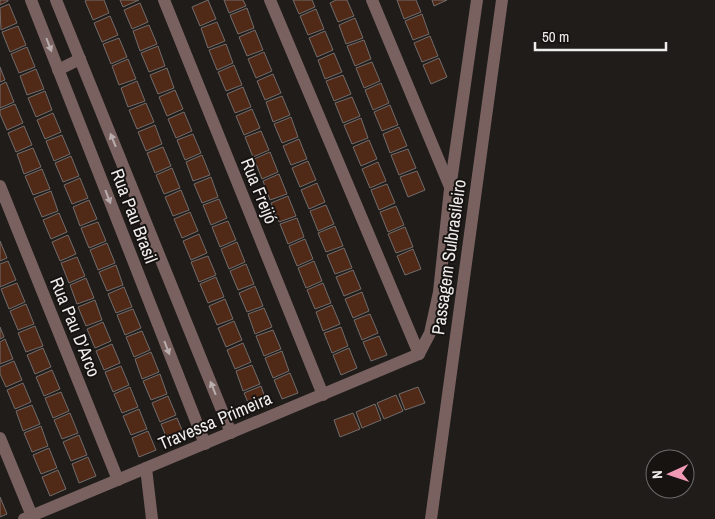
<svg xmlns="http://www.w3.org/2000/svg" width="715" height="519" font-family="'Archivo Narrow',sans-serif">
  <rect width="100%" height="100%" fill="#1f1c1a"/>
  <g fill="#512917" stroke="#716d6c">
    <polygon points="0,0 8,0 8,1 0,5"/>
    <polygon points="87,0 104,0 109,13 93,20 85,1"/>
    <polygon points="120,0 139,0 123,7"/>
    <polygon points="208,0 216,19 200,26 192,7"/>
    <polygon points="224,0 243,0 246,6 229,13"/>
    <polygon points="293,0 312,0 315,7 299,14"/>
    <polygon points="336,0 347,0 354,16 338,22 330,3"/>
    <polygon points="397,0 416,0 421,12 404,19"/>
    <polygon points="432,0 447,0 434,6"/>
    <polygon points="140,3 148,22 132,29 124,10"/>
    <polygon points="9,4 17,23 1,30 0,8"/>
    <polygon points="247,8 254,28 238,34 230,15"/>
    <polygon points="316,9 324,29 308,35 300,16"/>
    <polygon points="422,14 429,34 413,40 405,21"/>
    <polygon points="110,16 118,35 102,42 94,23"/>
    <polygon points="355,18 363,38 346,44 339,25"/>
    <polygon points="217,22 225,41 208,48 201,28"/>
    <polygon points="149,25 157,44 140,51 133,31"/>
    <polygon points="18,26 26,45 10,52 2,32"/>
    <polygon points="255,30 263,50 247,56 239,37"/>
    <polygon points="325,31 333,50 317,57 309,38"/>
    <polygon points="430,36 438,56 422,62 414,43"/>
    <polygon points="119,38 127,57 111,64 103,44"/>
    <polygon points="364,40 371,59 355,66 347,46"/>
    <polygon points="226,44 233,63 217,70 209,50"/>
    <polygon points="158,46 165,66 149,72 141,53"/>
    <polygon points="27,47 35,67 19,73 11,54"/>
    <polygon points="264,52 272,71 256,78 248,59"/>
    <polygon points="334,53 342,72 325,79 318,60"/>
    <polygon points="439,58 447,77 431,84 423,65"/>
    <polygon points="128,59 136,79 119,85 112,66"/>
    <polygon points="372,62 380,81 364,88 356,68"/>
    <polygon points="234,65 242,85 226,91 218,72"/>
    <polygon points="0,67 5,80 0,82"/>
    <polygon points="167,68 174,88 158,94 150,75"/>
    <polygon points="36,69 44,89 27,95 20,76"/>
    <polygon points="273,74 281,93 265,100 257,81"/>
    <polygon points="343,75 351,94 334,101 326,81"/>
    <polygon points="137,81 145,101 128,107 121,88"/>
    <polygon points="6,82 14,102 0,108 0,85"/>
    <polygon points="381,83 389,103 373,110 365,90"/>
    <polygon points="243,87 251,107 235,113 227,94"/>
    <polygon points="175,90 183,109 167,116 159,97"/>
    <polygon points="45,91 52,110 36,117 28,98"/>
    <polygon points="282,96 290,115 273,122 266,102"/>
    <polygon points="352,97 360,116 343,123 335,103"/>
    <polygon points="146,103 154,122 137,129 129,110"/>
    <polygon points="15,104 23,123 7,130 0,114 0,110"/>
    <polygon points="390,105 398,125 382,131 374,112"/>
    <polygon points="252,109 260,128 244,135 236,116"/>
    <polygon points="184,112 192,131 176,138 168,119"/>
    <polygon points="53,113 61,132 45,139 37,120"/>
    <polygon points="291,117 298,137 282,143 274,124"/>
    <polygon points="361,118 368,138 352,144 344,125"/>
    <polygon points="155,125 162,144 146,151 138,132"/>
    <polygon points="24,126 32,145 16,152 8,133"/>
    <polygon points="399,127 407,146 390,153 383,134"/>
    <polygon points="261,131 269,150 253,157 245,137"/>
    <polygon points="193,134 201,153 185,160 177,140"/>
    <polygon points="62,135 70,154 54,161 46,141"/>
    <polygon points="299,139 307,159 291,165 283,146"/>
    <polygon points="369,140 377,159 361,166 353,147"/>
    <polygon points="163,147 171,166 155,173 147,153"/>
    <polygon points="33,148 41,167 24,174 17,154"/>
    <polygon points="408,149 416,168 399,175 391,155"/>
    <polygon points="270,152 278,172 262,179 254,159"/>
    <polygon points="202,155 210,175 193,181 186,162"/>
    <polygon points="71,156 79,176 63,182 55,163"/>
    <polygon points="308,161 316,180 300,187 292,168"/>
    <polygon points="378,162 386,181 370,188 362,169"/>
    <polygon points="172,168 180,188 164,194 156,175"/>
    <polygon points="42,169 50,189 33,195 25,176"/>
    <polygon points="417,171 425,190 408,197 400,177"/>
    <polygon points="279,174 287,194 270,200 263,181"/>
    <polygon points="211,177 218,197 202,203 194,184"/>
    <polygon points="80,178 88,198 72,204 64,185"/>
    <polygon points="317,183 325,202 309,209 301,190"/>
    <polygon points="387,184 395,203 379,210 371,190"/>
    <polygon points="181,190 189,210 173,216 165,197"/>
    <polygon points="51,191 58,211 42,217 34,198"/>
    <polygon points="288,196 296,216 279,222 271,203"/>
    <polygon points="219,199 227,218 211,225 203,205"/>
    <polygon points="89,200 97,219 80,226 73,207"/>
    <polygon points="326,205 334,224 318,231 310,211"/>
    <polygon points="396,206 404,225 388,232 380,212"/>
    <polygon points="190,212 198,231 182,238 174,219"/>
    <polygon points="59,213 67,232 51,239 43,220"/>
    <polygon points="297,218 304,237 288,244 280,224"/>
    <polygon points="228,221 236,240 220,247 212,227"/>
    <polygon points="98,222 106,241 89,248 81,228"/>
    <polygon points="335,226 343,246 326,252 318,233"/>
    <polygon points="405,227 413,247 396,253 388,234"/>
    <polygon points="199,234 207,253 191,260 183,241"/>
    <polygon points="68,235 76,254 60,261 52,242"/>
    <polygon points="305,239 313,259 297,266 289,246"/>
    <polygon points="0,241 7,258 0,261"/>
    <polygon points="237,242 245,262 229,269 221,249"/>
    <polygon points="107,243 115,263 98,270 90,250"/>
    <polygon points="344,248 352,268 335,274 327,255"/>
    <polygon points="413,249 421,269 405,275 397,256"/>
    <polygon points="208,256 216,275 199,282 191,262"/>
    <polygon points="77,257 85,276 69,283 61,263"/>
    <polygon points="8,261 16,280 0,287 0,264"/>
    <polygon points="314,261 322,281 306,288 298,268"/>
    <polygon points="246,264 254,284 238,290 230,271"/>
    <polygon points="116,265 123,285 107,291 99,272"/>
    <polygon points="353,270 361,289 344,296 336,277"/>
    <polygon points="216,277 224,297 208,303 200,284"/>
    <polygon points="86,278 94,298 77,304 70,285"/>
    <polygon points="17,283 25,302 9,309 1,289"/>
    <polygon points="323,283 331,303 315,309 307,290"/>
    <polygon points="255,286 263,306 247,312 239,293"/>
    <polygon points="124,287 132,307 116,313 108,294"/>
    <polygon points="362,292 369,311 353,318 345,299"/>
    <polygon points="225,299 233,319 217,325 209,306"/>
    <polygon points="95,300 102,320 86,326 78,307"/>
    <polygon points="26,304 34,324 18,330 10,311"/>
    <polygon points="332,305 340,324 323,331 316,312"/>
    <polygon points="264,308 272,327 255,334 248,314"/>
    <polygon points="133,309 141,328 125,335 117,315"/>
    <polygon points="370,314 378,333 362,340 354,320"/>
    <polygon points="234,321 242,340 226,347 218,328"/>
    <polygon points="103,322 111,341 95,348 87,329"/>
    <polygon points="35,326 43,346 26,352 18,333"/>
    <polygon points="0,327 4,337 0,339"/>
    <polygon points="341,327 348,346 332,353 324,333"/>
    <polygon points="273,330 281,349 264,356 256,336"/>
    <polygon points="142,331 150,350 134,357 126,337"/>
    <polygon points="379,336 387,355 371,361 363,342"/>
    <polygon points="5,339 13,359 0,364 0,342"/>
    <polygon points="243,343 251,362 235,369 227,350"/>
    <polygon points="112,344 120,363 104,370 96,351"/>
    <polygon points="43,348 51,367 35,374 27,355"/>
    <polygon points="349,348 357,368 341,375 333,355"/>
    <polygon points="282,351 289,371 273,378 265,358"/>
    <polygon points="151,352 159,372 142,379 135,359"/>
    <polygon points="14,361 22,380 6,387 0,374 0,367"/>
    <polygon points="252,365 260,384 243,391 236,371"/>
    <polygon points="121,366 129,385 113,392 105,372"/>
    <polygon points="52,370 60,389 44,396 36,377"/>
    <polygon points="290,373 298,393 282,399 274,380"/>
    <polygon points="160,374 167,394 151,400 143,381"/>
    <polygon points="23,383 31,402 15,409 7,390"/>
    <polygon points="261,386 268,406 252,412 244,393"/>
    <polygon points="130,387 138,407 122,413 114,394"/>
    <polygon points="418,387 425,403 405,410 399,394"/>
    <polygon points="61,392 69,411 53,418 45,398"/>
    <polygon points="396,395 403,411 384,419 377,403"/>
    <polygon points="168,396 176,415 160,422 152,403"/>
    <polygon points="375,404 381,420 362,428 356,412"/>
    <polygon points="32,405 40,424 23,431 16,411"/>
    <polygon points="139,409 147,429 131,435 123,416"/>
    <polygon points="70,413 78,433 62,439 54,420"/>
    <polygon points="353,413 360,429 340,437 334,420"/>
    <polygon points="177,418 185,437 169,444 161,424"/>
    <polygon points="41,426 48,446 32,452 24,433"/>
    <polygon points="148,431 156,450 139,457 132,438"/>
    <polygon points="79,435 87,455 71,461 63,442"/>
    <polygon points="49,448 57,468 41,474 33,455"/>
    <polygon points="88,457 96,476 79,483 72,464"/>
    <polygon points="58,470 66,489 50,496 42,477"/>
    <polygon points="0,497 7,514 0,517"/>
  </g>
  <g fill="none" stroke-linecap="round" stroke-linejoin="round">
    <g stroke="#78615f" stroke-width="12">
      <polyline points="31,0 205,444"/>
      <polyline points="56,0 231,433"/>
      <polyline points="164,0 323,395"/>
      <polyline points="270,0 419,354"/>
      <polyline points="372,0 450,187"/>
      <polyline points="58,70 80,59"/>
      <polyline points="0,186 118,480"/>
      <polyline points="419,354 430,333 439,292 450,189 477,0"/>
      <polyline points="0,438 32,516"/>
      <polyline points="146,468 152,519"/>
      <polyline points="24,519 419,354"/>
      <polyline points="431,519 502,0"/>
    </g>
  </g>
  <defs><path id="oneway-solid" d="M-6-.8H1V-3.2L6.5 0L1 3.2V.8H-6Z" transform="scale(1.25)"/></defs>
  <g fill="#b9aead">
    <use href="#oneway-solid" transform="translate(49 45) rotate(69)"/>
    <use href="#oneway-solid" transform="translate(113 140) rotate(-112)"/>
    <use href="#oneway-solid" transform="translate(108 197) rotate(69)"/>
    <use href="#oneway-solid" transform="translate(167 348) rotate(69)"/>
    <use href="#oneway-solid" transform="translate(213 388) rotate(-112)"/>
  </g>
  <g text-anchor="middle" stroke-width="4" stroke-linejoin="round" paint-order="stroke">
    <g font-size="18" fill="#efedec" stroke="#161311">
      <text transform="translate(259 191) rotate(68)" y="6">Rua Freijó</text>
      <text transform="translate(134 216) rotate(69)" y="6">Rua Pau Brasil</text>
      <text transform="translate(449 257) rotate(-82)" y="6">Passagem Sulbrasileiro</text>
      <text transform="translate(75 327) rotate(68)" y="6">Rua Pau D'Arco</text>
      <text transform="translate(215 421) rotate(-23)" y="6">Travessa Primeira</text>
    </g>
  </g>
  <g transform="translate(670 474) rotate(267)"><circle r="24" fill="#161311" stroke="#6d6a69"/>
  <path d="M0-4L9 19L0 12L-9 19Z" fill="#f09ab6"/>
  <text y="-8" font-size="14" font-weight="bold" text-anchor="middle" fill="#efedec">N</text>
  </g>
  <path d="M535 42v8h131v-8" fill="none" stroke="#efedec" stroke-width="2.5"/>
  <text x="542" y="42" font-size="15" fill="#efedec" stroke="#161311" stroke-width="4" paint-order="stroke">50 m</text>
</svg>
